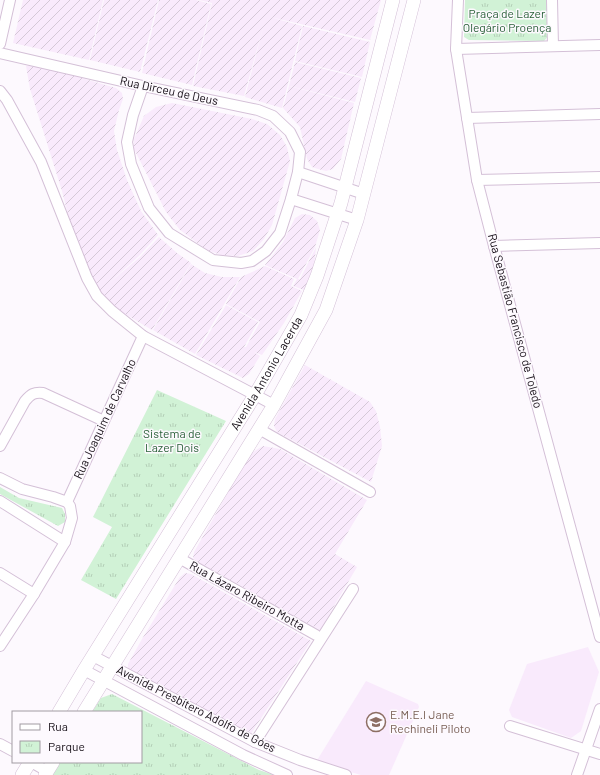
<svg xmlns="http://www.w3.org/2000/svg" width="600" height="775" font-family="Barlow,sans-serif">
  <defs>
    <pattern id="industrial-furrows" width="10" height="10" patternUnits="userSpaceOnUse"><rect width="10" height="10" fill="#f9eafc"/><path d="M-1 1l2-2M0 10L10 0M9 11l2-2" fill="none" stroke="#d5c8d7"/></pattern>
    <pattern id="park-tufts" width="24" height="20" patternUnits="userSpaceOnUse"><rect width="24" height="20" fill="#d1f2d6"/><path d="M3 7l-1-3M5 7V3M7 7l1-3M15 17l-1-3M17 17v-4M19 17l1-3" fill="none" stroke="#b3ceb7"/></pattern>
  </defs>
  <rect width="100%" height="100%" fill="#fdf9fe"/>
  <g fill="#f9eafc">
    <polygon points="588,647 599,672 581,731 571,738 512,717 509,710 527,664"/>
    <polygon points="366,681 418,704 419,707 389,775 361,775 316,762"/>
  </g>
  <g fill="url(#industrial-furrows)">
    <polygon points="23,0 103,0 89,60 13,43"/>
    <polygon points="104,0 158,0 140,72 90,60"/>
    <polygon points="159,0 196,0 211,4 192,85 142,73"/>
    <polygon points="199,0 381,0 370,40 270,17 302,26 282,108 245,97 264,24 244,96 193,86 212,3"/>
    <polygon points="303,26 370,42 362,77 295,61"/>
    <polygon points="295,62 361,78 355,102 289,86"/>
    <polygon points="37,65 116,88 122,93 123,99 119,110 114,131 117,150 127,180 141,211 158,235 139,256 109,283 140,257 159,237 177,253 191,263 152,330 115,308 100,291 92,278 73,235 62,191 30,89 26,66"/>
    <polygon points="289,86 354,103 341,159 333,169 326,171 318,169 312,167 307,159 300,127 283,108"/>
    <polygon points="172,103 252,119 267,124 280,135 287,147 290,161 272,225 264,239 253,251 238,256 221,255 207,250 180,230 166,212 134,149 134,139 144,116 156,107"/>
    <polygon points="302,214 310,215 317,221 320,230 315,247 298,279 300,279 316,247 315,258 311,275 304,290 293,286 297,279 265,265 283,242 295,218"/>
    <polygon points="191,264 205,273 222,277 240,277 195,354 153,330"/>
    <polygon points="265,266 294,279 291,286 302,291 284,323 262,355 254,352 260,356 249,374 243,378 196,355 226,305 258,322 244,347 246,347 260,322 226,304 241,277"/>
    <polygon points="305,365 370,402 376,411 380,427 382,446 371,482 277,432 274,426 275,419"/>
    <polygon points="263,446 280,449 367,500 335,554 357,567 320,630 198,562 193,558 194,552 241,470 250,455 256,450"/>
    <polygon points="185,573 191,574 311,641 251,734 131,672 128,668 128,664 142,639 180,577"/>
  </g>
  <g fill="url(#park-tufts)">
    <polygon points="465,0 547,0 551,33 544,41 469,40 464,37"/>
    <polygon points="157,390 226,421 116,599 81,580 112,527 93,517"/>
    <polygon points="0,487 19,498 62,508 65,514 65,522 58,526 0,494"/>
    <polygon points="112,694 259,770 274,775 52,775 60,762 141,762 141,712 92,712 101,698"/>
  </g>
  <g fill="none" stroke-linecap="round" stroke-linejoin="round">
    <defs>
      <g id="minor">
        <polyline points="458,0 456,49 477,180 494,246 600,637"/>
        <polyline points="552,0 553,46"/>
        <polyline points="0,44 10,0"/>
        <polyline points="456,49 600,45"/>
        <polyline points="0,53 143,86 258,110 273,116 290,132 300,152 298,172 291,199 280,233 266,251 252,261 241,263 213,260 169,233 149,208 131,164 127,142 133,115 143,86"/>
        <polyline points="0,91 7,100 41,162 87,278 97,296 112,311 143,336 274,405"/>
        <polyline points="467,118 600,114"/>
        <polyline points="298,172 364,194"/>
        <polyline points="477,180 600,177"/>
        <polyline points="291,199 357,220"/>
        <polyline points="494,246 600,243"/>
        <polyline points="259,429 370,492"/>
        <path d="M0,446L25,401C31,394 34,392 43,393L104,421"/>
        <polyline points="0,478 22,489 53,497 67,502 70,506 72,518 65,542 34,594 0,646"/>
        <polyline points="0,501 65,542"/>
        <polyline points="67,502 143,336"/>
        <polyline points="179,558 316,635"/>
        <polyline points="0,573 34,594"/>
        <polyline points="93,656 255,742 300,760 346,775"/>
        <polyline points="84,670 243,755 287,775"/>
        <polyline points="510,726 600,754"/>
        <polyline points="255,742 353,589"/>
        <polyline points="0,744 13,751"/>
        <polyline points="31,762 47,771"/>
        <polyline points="577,775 600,709"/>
      </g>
      <g id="major">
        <path id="s1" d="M59,712L84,670L255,395L301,315L317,276L341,203L393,0"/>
        <polyline points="84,712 274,405 326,310 357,220 414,0"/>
        <polyline points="22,775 30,762"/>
        <polyline points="45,775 53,762"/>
      </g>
    </defs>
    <use href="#minor" stroke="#d4c0d7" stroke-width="12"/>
    <use href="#major" stroke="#d4c0d7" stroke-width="14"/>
    <use href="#minor" stroke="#fff" stroke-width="10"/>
    <use href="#major" stroke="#fff" stroke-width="13"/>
  </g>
  <defs>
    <symbol id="school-ring" viewBox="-11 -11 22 22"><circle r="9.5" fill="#fdf9fe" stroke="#8d6e63" stroke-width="1.5"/><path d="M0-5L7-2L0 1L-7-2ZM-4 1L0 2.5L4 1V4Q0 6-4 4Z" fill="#8d6e63"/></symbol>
  </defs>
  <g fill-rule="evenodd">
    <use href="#school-ring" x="365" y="711" width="22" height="22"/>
  </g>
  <g text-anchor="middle" stroke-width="3" stroke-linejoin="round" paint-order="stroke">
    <g font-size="12" fill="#296138" stroke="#fdf9fe">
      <text x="507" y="18">Praça de Lazer<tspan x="507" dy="14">Olegário Proença</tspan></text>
      <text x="172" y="438">Sistema de<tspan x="172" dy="14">Lazer Dois</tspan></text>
    </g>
    <g font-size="12" fill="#160f17" stroke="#fdf9fe">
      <text transform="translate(169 91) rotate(12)" y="4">Rua Dirceu de Deus</text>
      <text transform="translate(515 321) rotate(75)" y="4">Rua Sebastião Francisco de Toledo</text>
      <text dy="4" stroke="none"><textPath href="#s1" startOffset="397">Avenida Antonio Lacerda</textPath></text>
      <text transform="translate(105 419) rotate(-65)" y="4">Rua Joaquim de Carvalho</text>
      <text transform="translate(247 596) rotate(29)" y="4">Rua Lázaro Ribeiro Motta</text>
      <text transform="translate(196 709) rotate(27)" y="4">Avenida Presbítero Adolfo de Góes</text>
    </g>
    <g font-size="12" fill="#785e54" stroke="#fdf9fe" text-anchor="start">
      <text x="390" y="719">E.M.E.I Jane<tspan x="390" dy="14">Rechineli Piloto</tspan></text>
    </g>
  </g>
  <rect x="12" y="711" width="130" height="52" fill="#fdf9fe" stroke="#a19ba2"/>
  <rect x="20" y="724" width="20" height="6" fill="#ffffff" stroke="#a19ba2"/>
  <text x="48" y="731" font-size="12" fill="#160f17">Rua</text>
  <rect x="20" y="741" width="20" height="12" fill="url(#park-tufts)" stroke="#a19ba2"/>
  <text x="48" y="751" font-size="12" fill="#160f17">Parque</text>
</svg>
